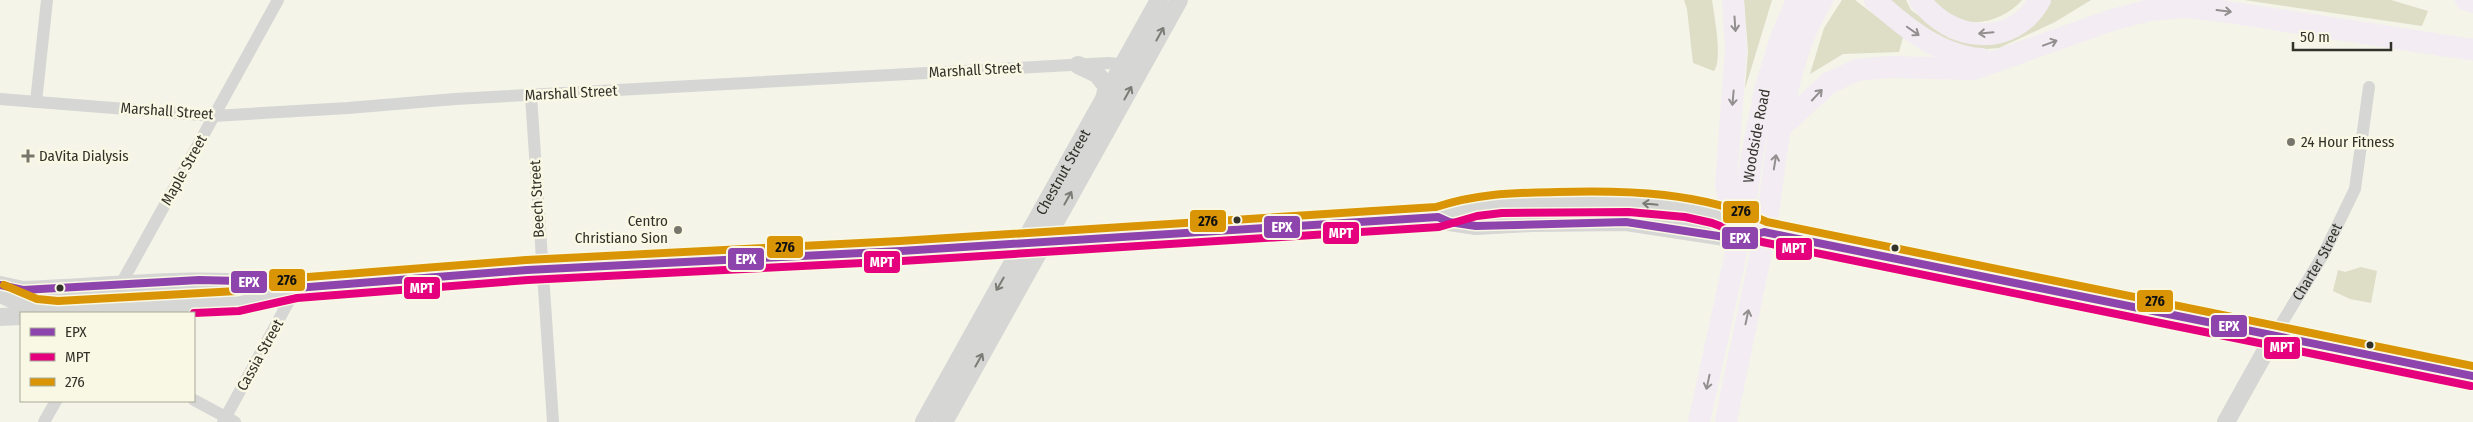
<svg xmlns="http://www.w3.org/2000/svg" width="2473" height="422" font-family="'Fira Sans Condensed',sans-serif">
  <rect width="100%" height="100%" fill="#f4f4e9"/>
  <g fill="#deddc6">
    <path d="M1684,0H1712C1714,15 1723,60 1714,71L1693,63L1687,9Z"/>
    <polygon points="1744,0 1772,0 1745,89 1748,51"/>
    <polygon points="1842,0 1855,0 1903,37 1899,52 1843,54 1810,74 1824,28"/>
    <polygon points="1886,0 1906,0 1911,10 1949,38 1980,42 2044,0 2091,0 2055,22 1999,48 1973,50 1940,41"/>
    <path d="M1928,0H2022C2007,17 1980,28 1958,19C1947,15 1937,6 1928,0Z"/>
    <polygon points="2244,0 2391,0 2428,11 2422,26"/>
    <polygon points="2361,267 2377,271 2371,303 2350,299 2333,291 2338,270 2345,272"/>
  </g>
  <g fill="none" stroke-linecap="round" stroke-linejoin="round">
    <g stroke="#d6d6d4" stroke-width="12">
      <polyline points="531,96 553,422"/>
      <polyline points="0,99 214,116 348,108 455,99 1108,63 1130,65"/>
      <polyline points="36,102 47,0"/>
      <polyline points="105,313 278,0"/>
      <path id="s1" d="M2274,336L2323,255L2355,189L2369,87"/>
      <polyline points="194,400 235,422"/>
      <polyline points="44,422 56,401"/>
      <polyline points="223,422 296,288"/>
    </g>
    <g stroke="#d6d6d4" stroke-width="18">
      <polyline points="1078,65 1097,74 1107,87 1105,95"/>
      <polyline points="1438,217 1449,222 1476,226 1531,223 1626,222 1738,239 1749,236"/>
      <path d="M0,285L23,290C111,287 196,275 284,286"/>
      <polyline points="0,294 34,309 58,311"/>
      <path d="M47,313L125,306L238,301L296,288L527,270L901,251L1438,217C1450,213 1462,209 1475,206C1498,201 1524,202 1547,202C1614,200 1705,199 1764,232L2473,376"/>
      <polyline points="0,317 21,316"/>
      <path id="s2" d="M924,422L1159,0"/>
      <polyline points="944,422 1179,0"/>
      <polyline points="2226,422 2274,336"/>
    </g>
    <g stroke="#f3ecf3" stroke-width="22">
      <polyline points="1733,0 1736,49 1726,184 1736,232"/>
      <path d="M1875,0C1904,27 1940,56 1981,59"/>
      <path d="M1920,0C1949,41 2012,50 2040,0"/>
      <polyline points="2466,0 2473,2"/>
      <polyline points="1781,127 1829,83 1857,70 1889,67 1974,69 2109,21 2150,10 2186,7 2228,12 2473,50"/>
      <path id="s3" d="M1699,422L1743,221L1752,156L1765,90L1781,38L1797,0"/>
      <path d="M1726,422C1738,358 1753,295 1765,232C1778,155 1780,69 1822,0"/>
    </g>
    <defs>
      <polyline id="bus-1" points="0,285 23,290 199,280 241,281 296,288 527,270 901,251 1438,217 1449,222 1476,226 1626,222 1738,239 1764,232 2473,376"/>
      <polyline id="bus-2" points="194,313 239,311 297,298 528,280 902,261 1439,227 1477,216 1502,213 1629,212 1685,217 1712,223 1762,242 2471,386"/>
      <path id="bus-3" d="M4,285L37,299L58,301L237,291L295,278L526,260L900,241L1436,207C1479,193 1513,193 1557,192C1629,190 1701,192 1767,222L2473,366"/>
    </defs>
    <use href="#bus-1" stroke="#f9f8e4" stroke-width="11"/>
    <use href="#bus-2" stroke="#f9f8e4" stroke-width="11"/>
    <use href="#bus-3" stroke="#f9f8e4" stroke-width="11"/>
    <use href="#bus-1" stroke="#8e44ad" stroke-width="8"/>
    <use href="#bus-2" stroke="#e5007d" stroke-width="8"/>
    <use href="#bus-3" stroke="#d99506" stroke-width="8"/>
  </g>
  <defs><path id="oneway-shaft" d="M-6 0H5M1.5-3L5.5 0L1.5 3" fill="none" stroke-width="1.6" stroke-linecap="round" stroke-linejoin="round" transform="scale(1.25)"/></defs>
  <g stroke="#928f8e">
    <use href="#oneway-shaft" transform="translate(2224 11) rotate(7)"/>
    <use href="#oneway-shaft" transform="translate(1735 24) rotate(86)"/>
    <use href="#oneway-shaft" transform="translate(1913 31) rotate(35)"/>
    <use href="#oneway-shaft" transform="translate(1986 33) rotate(175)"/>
    <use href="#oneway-shaft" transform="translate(2050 43) rotate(-20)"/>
    <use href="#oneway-shaft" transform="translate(1817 95) rotate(-47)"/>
    <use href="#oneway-shaft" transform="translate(1733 98) rotate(95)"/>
    <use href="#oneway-shaft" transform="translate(1775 162) rotate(-81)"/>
    <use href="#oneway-shaft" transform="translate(1747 317) rotate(-78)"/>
    <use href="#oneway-shaft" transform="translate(1708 382) rotate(102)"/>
  </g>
  <g stroke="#7c7c76">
    <use href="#oneway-shaft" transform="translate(1160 34) rotate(-61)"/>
    <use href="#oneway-shaft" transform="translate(1128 93) rotate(-61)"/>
    <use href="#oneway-shaft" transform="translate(1068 198) rotate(-61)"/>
    <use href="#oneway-shaft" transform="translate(1650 204) rotate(-174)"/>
    <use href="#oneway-shaft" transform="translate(1000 284) rotate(120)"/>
    <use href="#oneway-shaft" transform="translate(979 360) rotate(-61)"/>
  </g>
  <g fill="#76766d" stroke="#f9f8e4" stroke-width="2">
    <circle cx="2291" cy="142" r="5"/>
    <path d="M25.5 148.5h5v5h5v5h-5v5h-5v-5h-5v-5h5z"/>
    <circle cx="678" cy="230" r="5"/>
  </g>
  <g fill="#32322a" stroke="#f9f8e4" stroke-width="2">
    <circle cx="1237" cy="220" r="4.5"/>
    <circle cx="1895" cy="248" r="4.5"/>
    <circle cx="60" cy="288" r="4.5"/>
    <circle cx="2370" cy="345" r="4.5"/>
  </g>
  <g text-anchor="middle" stroke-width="5" stroke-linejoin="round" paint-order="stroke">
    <g font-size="15" fill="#32322a" stroke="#f9f8e4">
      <text transform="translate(975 70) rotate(-3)" y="5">Marshall Street</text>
      <text transform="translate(571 93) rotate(-3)" y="5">Marshall Street</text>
      <text transform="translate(167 111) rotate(4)" y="5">Marshall Street</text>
      <text dy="5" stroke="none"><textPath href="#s3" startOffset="292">Woodside Road</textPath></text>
      <text transform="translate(184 170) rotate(-61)" y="5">Maple Street</text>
      <text dy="5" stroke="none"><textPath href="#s2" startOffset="286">Chestnut Street</textPath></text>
      <text transform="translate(537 199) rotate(-93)" y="5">Beech Street</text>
      <text dy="5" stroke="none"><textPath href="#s1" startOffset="86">Charter Street</textPath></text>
      <text transform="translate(260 355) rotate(-61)" y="5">Cassia Street</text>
    </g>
    <g font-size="15" fill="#32322a" stroke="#f9f8e4" text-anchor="start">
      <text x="2301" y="147">24 Hour Fitness</text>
      <text x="39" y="161">DaVita Dialysis</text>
      <text x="668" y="226" text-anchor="end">Centro<tspan x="668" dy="17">Christiano Sion</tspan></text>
    </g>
  </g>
  <g stroke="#f9f8e4" stroke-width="2">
    <rect x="1722" y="200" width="38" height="24" rx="5" fill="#d99506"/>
    <rect x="1189" y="209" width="38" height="24" rx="5" fill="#d99506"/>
    <rect x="1263" y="215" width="38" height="24" rx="5" fill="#8e44ad"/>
    <rect x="1322" y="221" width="38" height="24" rx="5" fill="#e5007d"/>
    <rect x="1721" y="226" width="38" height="24" rx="5" fill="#8e44ad"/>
    <rect x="766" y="235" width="38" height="24" rx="5" fill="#d99506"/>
    <rect x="1775" y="237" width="38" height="24" rx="5" fill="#e5007d"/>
    <rect x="727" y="247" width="38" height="24" rx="5" fill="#8e44ad"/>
    <rect x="863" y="250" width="38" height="24" rx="5" fill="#e5007d"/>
    <rect x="268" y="268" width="38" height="24" rx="5" fill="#d99506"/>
    <rect x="230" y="270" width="38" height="24" rx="5" fill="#8e44ad"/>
    <rect x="403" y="276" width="38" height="24" rx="5" fill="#e5007d"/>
    <rect x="2136" y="289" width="38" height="24" rx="5" fill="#d99506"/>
    <rect x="2210" y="314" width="38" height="24" rx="5" fill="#8e44ad"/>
    <rect x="2263" y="336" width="38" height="24" rx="5" fill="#e5007d"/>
  </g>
  <g font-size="14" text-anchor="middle" font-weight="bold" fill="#fff">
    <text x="1282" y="232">EPX</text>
    <text x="1341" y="238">MPT</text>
    <text x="1740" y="243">EPX</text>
    <text x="1794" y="253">MPT</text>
    <text x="746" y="264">EPX</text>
    <text x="882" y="267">MPT</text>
    <text x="249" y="287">EPX</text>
    <text x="422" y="293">MPT</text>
    <text x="2229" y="331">EPX</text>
    <text x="2282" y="352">MPT</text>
  </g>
  <g font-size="14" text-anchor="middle" font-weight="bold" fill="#111">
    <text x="1741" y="216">276</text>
    <text x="1208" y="226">276</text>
    <text x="785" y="252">276</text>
    <text x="287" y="285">276</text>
    <text x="2155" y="306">276</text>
  </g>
  <rect x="20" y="312" width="175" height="90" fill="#f9f8e4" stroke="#a9a99a"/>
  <rect x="30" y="328" width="25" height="8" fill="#8e44ad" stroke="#a9a99a"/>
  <text x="65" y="337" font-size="15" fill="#32322a">EPX</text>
  <rect x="30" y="353" width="25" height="8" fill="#e5007d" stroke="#a9a99a"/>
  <text x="65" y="362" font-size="15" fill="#32322a">MPT</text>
  <rect x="30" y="378" width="25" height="8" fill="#d99506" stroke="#a9a99a"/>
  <text x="65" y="387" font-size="15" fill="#32322a">276</text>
  <path d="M2293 42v8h98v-8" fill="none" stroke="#32322a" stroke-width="2.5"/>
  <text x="2300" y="42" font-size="15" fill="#32322a" stroke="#f9f8e4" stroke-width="4" paint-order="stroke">50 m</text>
</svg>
